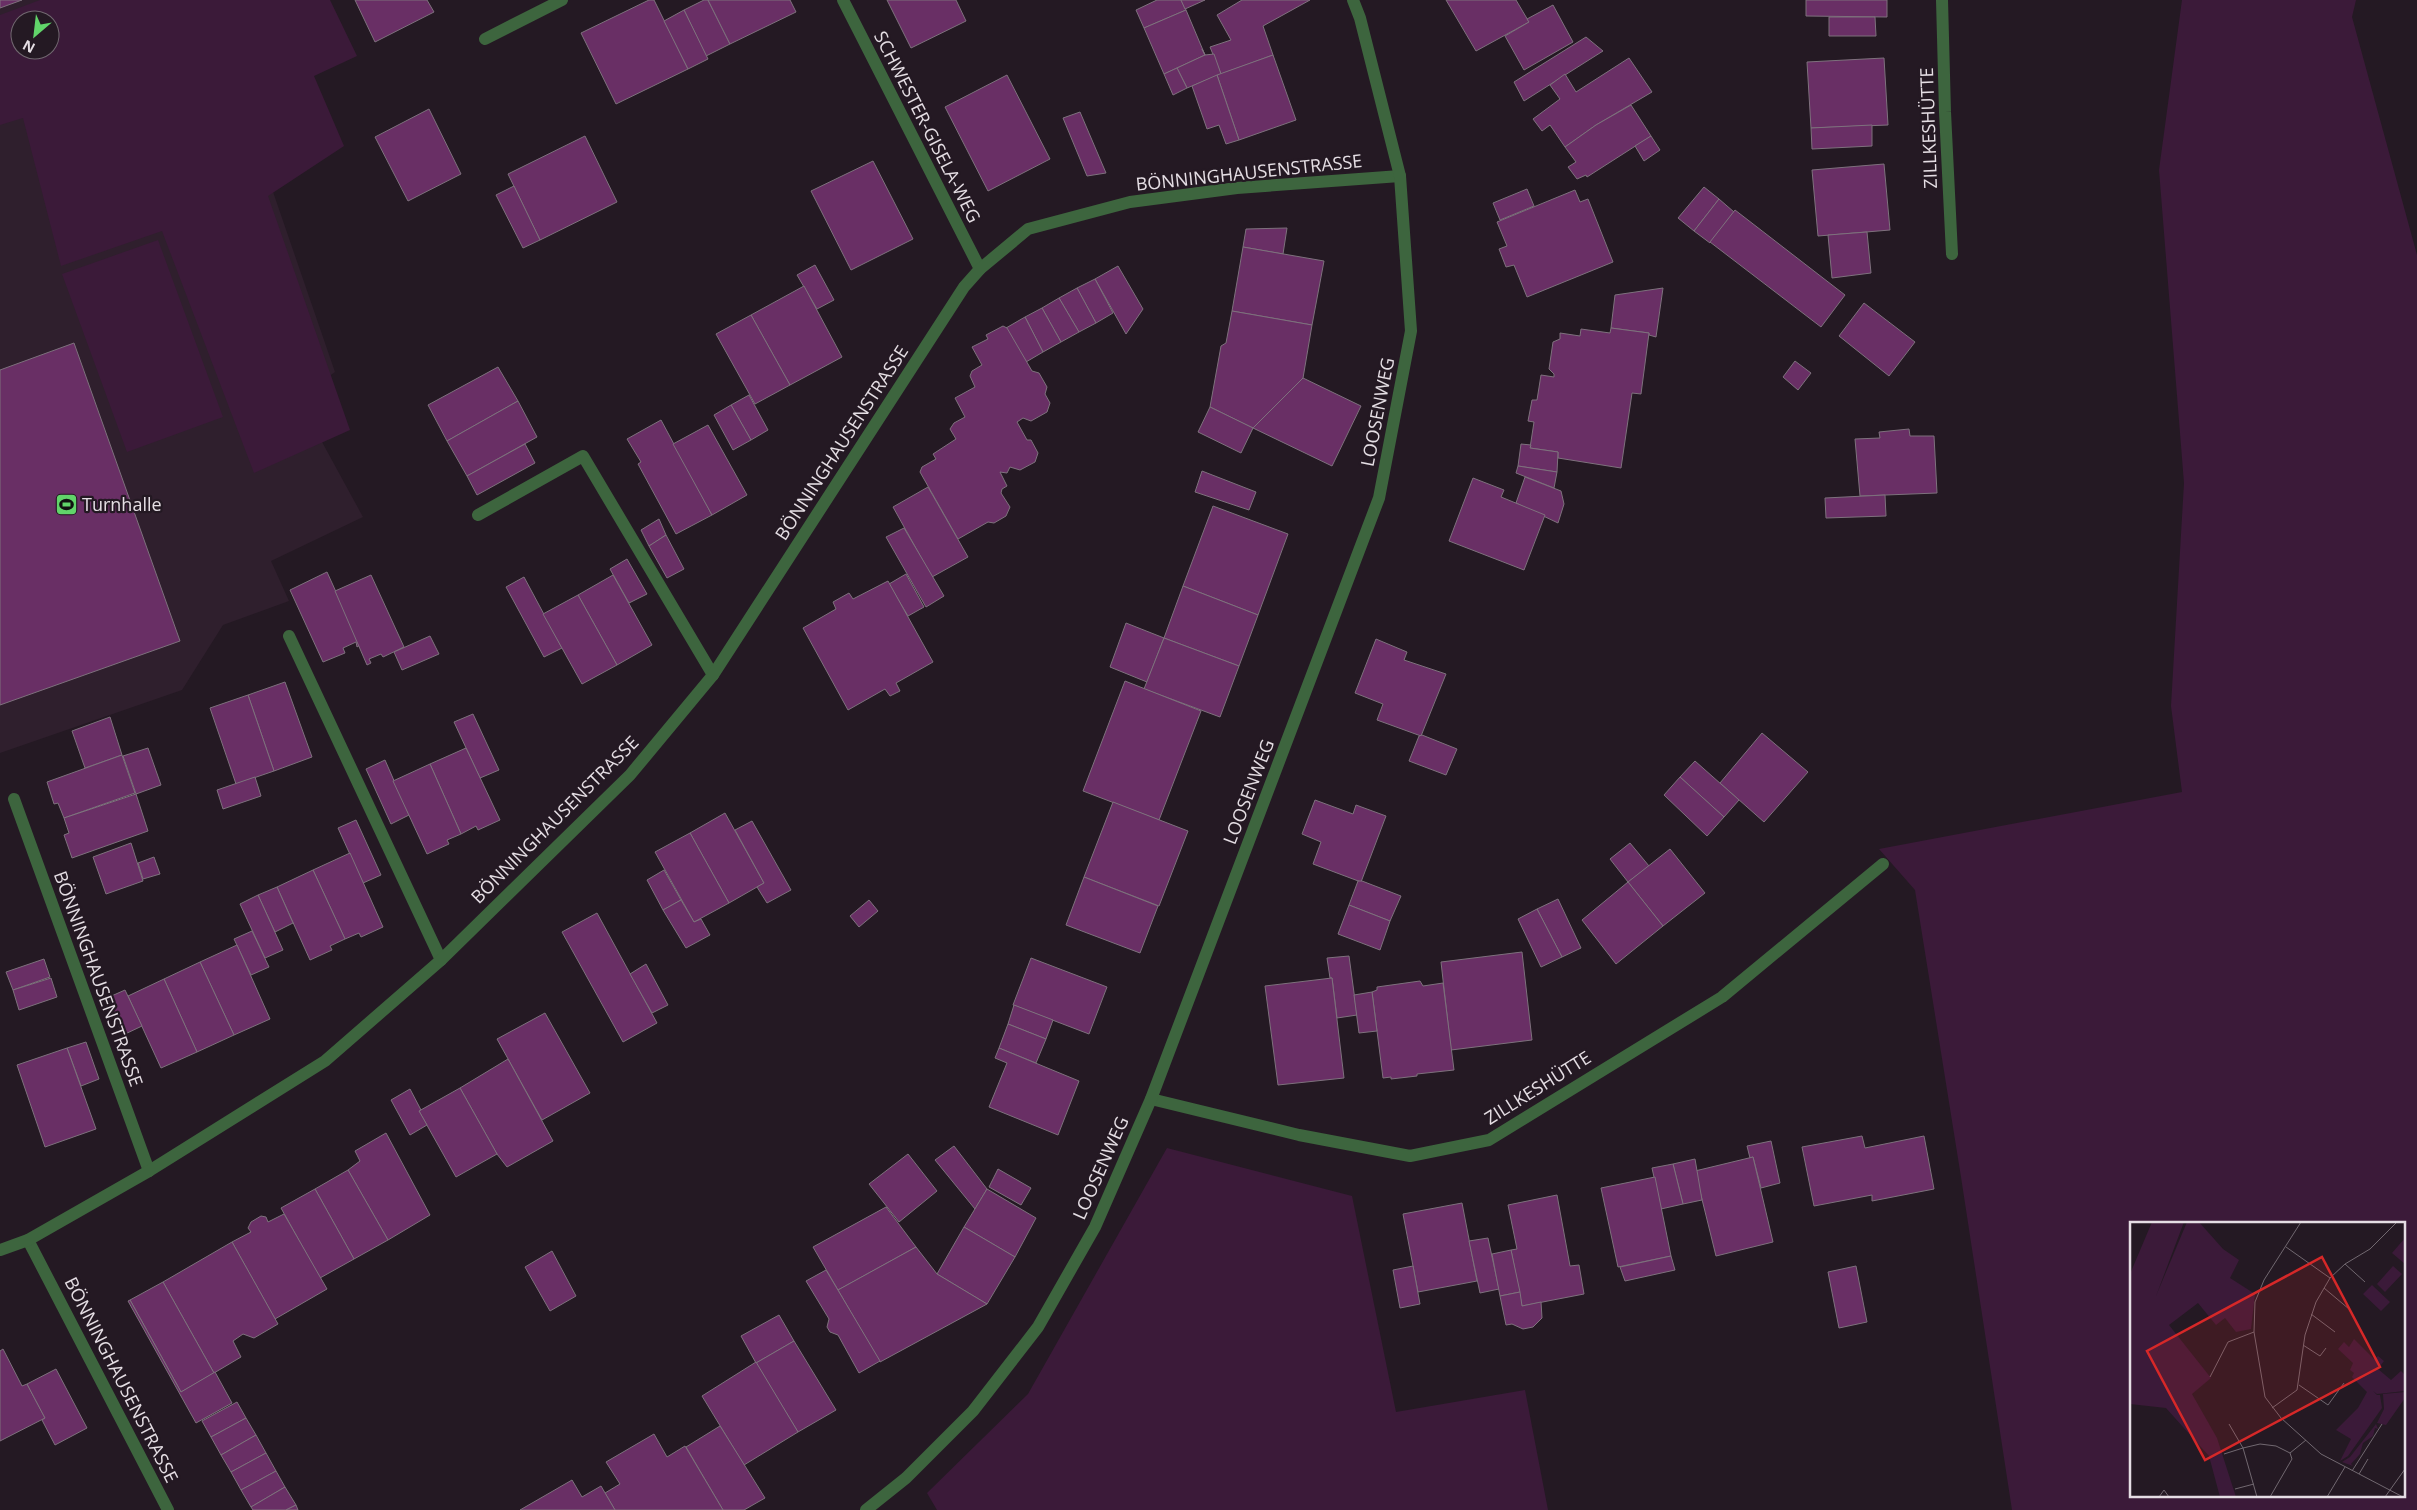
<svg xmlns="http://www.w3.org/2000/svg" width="2417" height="1510" font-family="'Open Sans',sans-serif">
  <rect width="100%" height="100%" fill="#241923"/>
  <path fill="#2f1f2d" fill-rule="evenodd" d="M0,0H207L335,372L298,398L363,517L271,561L289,601L223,625L182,690L0,753ZM20,20H50V50H20Z"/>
  <g fill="#3b1a39" fill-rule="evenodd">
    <path d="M40,0H330L357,56L314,76L344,146L268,196L350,430L254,473L162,231L61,266L23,118L0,125V15ZM20,20H50V50H20Z"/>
    <path d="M2182,0H2356L2352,17L2417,255V1510H2012L1961,1177L1915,890L1879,849L2182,792L2171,706L2184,483L2159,170ZM2131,1224H2403V1496H2131Z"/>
    <polygon points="158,240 223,417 127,452 62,274"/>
    <polygon points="1167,1148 1352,1196 1396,1412 1525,1390 1548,1510 937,1510 927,1493 1028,1394"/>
  </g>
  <g fill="#692f65" stroke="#7e717d">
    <polygon points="0,0 22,0 0,8"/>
    <polygon points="355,0 427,0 434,12 375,42"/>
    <polygon points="649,0 654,0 688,69 616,104 581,33"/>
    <polygon points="704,0 708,0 730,44 706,56 684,10"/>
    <polygon points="708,0 790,0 796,12 730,44"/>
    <polygon points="887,0 956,0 966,21 911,48"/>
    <polygon points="1157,0 1181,0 1186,10 1144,28 1136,10"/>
    <polygon points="1181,0 1205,0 1185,9"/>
    <polygon points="1310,0 1263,26 1273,55 1221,74 1210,47 1231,40 1217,15 1242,0"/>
    <polygon points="1446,0 1516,0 1529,22 1476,51"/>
    <polygon points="1806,0 1887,0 1887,17 1806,16"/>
    <polygon points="1553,5 1573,42 1524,70 1505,36 1529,22 1527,19"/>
    <polygon points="684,10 708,59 688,69 664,21"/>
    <polygon points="1186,10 1205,55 1164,74 1144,28"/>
    <polygon points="1829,17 1875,17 1876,36 1829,36"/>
    <polygon points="1586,37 1603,51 1524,101 1514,82"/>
    <polygon points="1202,49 1205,55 1214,54 1221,74 1187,88 1177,68 1205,55"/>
    <polygon points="1273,55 1296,120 1239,140 1217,75"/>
    <polygon points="1629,58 1652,92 1596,125 1565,147 1550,125 1542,131 1533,119 1560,99 1550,85 1565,74 1576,92"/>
    <polygon points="1884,58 1888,125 1811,128 1807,62"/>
    <polygon points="1177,68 1187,88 1173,95 1164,74"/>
    <polygon points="1007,75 1050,159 988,191 945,107"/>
    <polygon points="1217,75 1239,140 1226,144 1219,125 1207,129 1192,86"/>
    <polygon points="1631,105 1651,136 1587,177 1586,175 1577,179 1568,167 1576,162 1565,147 1596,125"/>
    <polygon points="429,109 461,174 408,201 375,137"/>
    <polygon points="1080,112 1106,173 1087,176 1063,118"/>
    <polygon points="1872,125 1872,146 1812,149 1811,128"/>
    <polygon points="585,136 617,202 540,240 508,174"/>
    <polygon points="1651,136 1660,150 1644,161 1635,146"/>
    <polygon points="873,161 913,239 851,270 811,191"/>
    <polygon points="1884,164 1890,230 1818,236 1812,170"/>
    <polygon points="514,186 540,240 523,248 496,195"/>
    <polygon points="1704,187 1719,199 1694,231 1678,218"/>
    <polygon points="1527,189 1534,206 1500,220 1493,203"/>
    <polygon points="1575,190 1580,202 1588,199 1613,262 1527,297 1514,265 1506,267 1499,249 1507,246 1497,222"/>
    <polygon points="1719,199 1734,212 1710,243 1694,231"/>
    <polygon points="1735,210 1845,295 1821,327 1710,242"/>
    <polygon points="1287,228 1283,254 1243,247 1246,229"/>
    <polygon points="1867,232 1871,273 1832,278 1828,235"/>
    <polygon points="1243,247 1324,261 1312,325 1232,311"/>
    <polygon points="815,265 834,300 817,309 797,275"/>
    <polygon points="1118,266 1143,309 1126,334 1095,279"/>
    <polygon points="1095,279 1113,313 1096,323 1077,288"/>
    <polygon points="804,286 842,357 790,385 751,315"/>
    <polygon points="1077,288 1096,323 1079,332 1059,298"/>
    <polygon points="1663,288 1656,337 1649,335 1649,333 1611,328 1615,295"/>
    <polygon points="1059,298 1079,332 1061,342 1042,308"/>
    <polygon points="1864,303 1915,342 1889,376 1839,336"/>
    <polygon points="1042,308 1061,342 1043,352 1025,317"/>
    <polygon points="1232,311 1312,325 1303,378 1253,428 1210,407 1221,346 1226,343"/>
    <polygon points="751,315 790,385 755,404 716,334"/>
    <polygon points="1025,317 1043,352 1026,362 1006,328"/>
    <polygon points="1003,326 1007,328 1032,371 1039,373 1047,387 1045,394 1050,403 1047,412 1031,421 1023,418 1017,422 1027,440 1031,440 1038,453 1035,462 1020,470 1010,467 1007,473 1000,472 1007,486 1002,489 1001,493 1010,507 1006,516 994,523 988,522 958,539 920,472 922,467 936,459 933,454 956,439 950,429 954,423 965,417 955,398 975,387 970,376 972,371 982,365 972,347 988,339 986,335"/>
    <polygon points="1611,328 1649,333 1641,394 1632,393 1621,468 1558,458 1558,452 1530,448 1534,422 1528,421 1532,400 1537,400 1541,375 1554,377 1554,374 1549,369 1553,342 1560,339 1560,333 1580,336 1581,329 1610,333"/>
    <polygon points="74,343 180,641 0,705 0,370"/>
    <polygon points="1795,361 1811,373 1798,390 1783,377"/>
    <polygon points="498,367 518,401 447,441 428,405"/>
    <polygon points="1303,378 1361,406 1332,466 1253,428"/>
    <polygon points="749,395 768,430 751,440 731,405"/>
    <polygon points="518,401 537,437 467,476 447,441"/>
    <polygon points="731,405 751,440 733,450 714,415"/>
    <polygon points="1210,407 1253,428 1241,453 1198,432"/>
    <polygon points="661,420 712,515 676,534 638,464 641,462 627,439"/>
    <polygon points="708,425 747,495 712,515 673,444"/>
    <polygon points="1909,429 1910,436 1934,436 1937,493 1860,496 1855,439 1880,438 1879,432"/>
    <polygon points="525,444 535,463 477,495 467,476"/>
    <polygon points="1521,444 1531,445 1530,448 1558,452 1557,472 1518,466"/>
    <polygon points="1518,466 1557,472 1554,488 1516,473"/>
    <polygon points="1202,471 1256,492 1249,510 1195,492"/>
    <polygon points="1525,477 1561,491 1564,504 1558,523 1516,503"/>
    <polygon points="1473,478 1504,490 1501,497 1545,515 1524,570 1449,541"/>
    <polygon points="928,487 968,557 932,577 893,507"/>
    <polygon points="1885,495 1886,516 1826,518 1825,498"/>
    <polygon points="1213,506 1288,534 1258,615 1183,586"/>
    <polygon points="659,519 666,535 649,546 641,530"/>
    <polygon points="904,528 944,596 926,607 886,537"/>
    <polygon points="666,535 684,569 667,578 649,546"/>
    <polygon points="627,559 647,594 629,603 610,569"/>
    <polygon points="327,572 360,645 357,647 356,642 343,648 345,653 323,662 290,590"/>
    <polygon points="906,574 924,607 908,616 889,584"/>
    <polygon points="371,575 404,647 383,657 381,654 369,659 371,663 367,665 335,591"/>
    <polygon points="613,575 652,645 617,665 578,595"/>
    <polygon points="524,577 562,648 544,657 506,587"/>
    <polygon points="888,581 933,662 896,683 900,691 890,696 885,689 848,710 803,628 836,609 833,602 849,593 853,599"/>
    <polygon points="1183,586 1258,615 1239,666 1164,638"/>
    <polygon points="578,595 617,665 582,684 543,614"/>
    <polygon points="1126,623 1164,638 1147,682 1110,667"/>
    <polygon points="430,636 439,654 402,670 394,652"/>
    <polygon points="1164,638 1239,666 1220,717 1144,689"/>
    <polygon points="1376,639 1407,652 1404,660 1446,674 1421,736 1377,720 1383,704 1355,693"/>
    <polygon points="1125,681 1201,711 1159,820 1083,791"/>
    <polygon points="285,682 312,757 274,771 248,695"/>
    <polygon points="248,695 274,771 236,784 210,708"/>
    <polygon points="473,714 499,770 480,778 454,722"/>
    <polygon points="110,717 122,755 85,768 72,731"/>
    <polygon points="1762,733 1808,772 1764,822 1720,783"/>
    <polygon points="1422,735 1457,749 1446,775 1409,761 1419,736"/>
    <polygon points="148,748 161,785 136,794 123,756"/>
    <polygon points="466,748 500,820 478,830 476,826 461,834 430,764"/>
    <polygon points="122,755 135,793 64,818 58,803 54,804 47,782"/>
    <polygon points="385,760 409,815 391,824 366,769"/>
    <polygon points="1695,761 1739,800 1724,817 1680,777"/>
    <polygon points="430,764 461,834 447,840 449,844 427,854 393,781"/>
    <polygon points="255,777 261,796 223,809 217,790"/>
    <polygon points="1680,777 1724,817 1707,836 1664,795"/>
    <polygon points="136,794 148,831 72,858 64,835 69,833 64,818"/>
    <polygon points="1315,800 1353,814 1356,805 1386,816 1361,882 1313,864 1321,842 1302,834"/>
    <polygon points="1113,802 1188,831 1159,906 1084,877"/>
    <polygon points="725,813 764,883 729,903 690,833"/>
    <polygon points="356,820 381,875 363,883 338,828"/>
    <polygon points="752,821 791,890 767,903 757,887 764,883 735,830"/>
    <polygon points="690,833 729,903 694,922 655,852"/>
    <polygon points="131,843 143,881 106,894 93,857"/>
    <polygon points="1630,843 1649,866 1628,882 1610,859"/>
    <polygon points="1670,849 1705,893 1663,926 1628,882"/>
    <polygon points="350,853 383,927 361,937 359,933 345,939 313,870"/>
    <polygon points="154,857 160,874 143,879 138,863"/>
    <polygon points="313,870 345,939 330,946 332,950 310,960 277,887"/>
    <polygon points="664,870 681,900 663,910 647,880"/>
    <polygon points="1084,877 1158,906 1140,953 1066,925"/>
    <polygon points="1358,881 1362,881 1401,896 1390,921 1349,905"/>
    <polygon points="1628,882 1663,926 1616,964 1582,920"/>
    <polygon points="277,887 293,923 275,932 258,895"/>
    <polygon points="258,895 283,950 265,958 240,904"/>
    <polygon points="1558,899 1581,948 1562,957 1537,909"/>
    <polygon points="681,900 694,922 701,919 710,935 686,948 663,910"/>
    <polygon points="869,900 878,911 859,927 850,916"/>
    <polygon points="1349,905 1390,921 1380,950 1338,934"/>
    <polygon points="1537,909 1562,957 1541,967 1518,919"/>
    <polygon points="597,913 657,1023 623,1042 562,932"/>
    <polygon points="252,931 269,967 251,975 234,939"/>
    <polygon points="237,945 270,1019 234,1035 200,962"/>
    <polygon points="1522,952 1532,1040 1451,1050 1441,962"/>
    <polygon points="1349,956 1357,1015 1337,1018 1332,978 1330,978 1327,958"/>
    <polygon points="1031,958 1107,987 1089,1034 1013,1005"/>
    <polygon points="44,959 50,977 13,990 6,972"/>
    <polygon points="200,962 234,1035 197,1052 164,979"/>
    <polygon points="646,964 668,1005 652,1013 630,974"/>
    <polygon points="51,978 57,997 19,1010 13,990"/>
    <polygon points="1332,978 1344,1078 1278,1085 1265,986"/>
    <polygon points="164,979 197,1052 161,1068 128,996"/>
    <polygon points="1420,981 1423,986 1443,983 1454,1070 1417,1074 1417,1076 1391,1079 1391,1077 1383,1078 1372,992 1377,990 1377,987"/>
    <polygon points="125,990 142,1026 123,1035 107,998"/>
    <polygon points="1372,992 1377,1031 1359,1033 1354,995"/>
    <polygon points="1014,1005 1053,1020 1046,1039 1008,1024"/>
    <polygon points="545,1013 590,1093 542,1120 497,1039"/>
    <polygon points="1008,1024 1046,1039 1036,1063 999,1048"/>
    <polygon points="86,1042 99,1079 81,1086 67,1048"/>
    <polygon points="67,1048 96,1129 45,1147 17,1065"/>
    <polygon points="999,1048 1079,1081 1058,1135 989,1107 1007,1063 995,1058"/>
    <polygon points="508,1059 553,1141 507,1167 497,1154 460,1088"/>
    <polygon points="460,1088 497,1154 456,1177 419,1111"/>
    <polygon points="410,1089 421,1110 419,1111 427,1125 410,1135 391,1100"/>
    <polygon points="386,1133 430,1215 388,1240 348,1170 360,1161 355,1151"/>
    <polygon points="1862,1136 1865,1148 1924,1136 1934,1189 1872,1201 1872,1195 1814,1206 1802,1147"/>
    <polygon points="1771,1141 1780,1183 1761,1188 1753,1157 1750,1158 1747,1146"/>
    <polygon points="954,1146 987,1189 975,1209 935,1160"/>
    <polygon points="908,1154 937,1191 899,1222 869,1184"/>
    <polygon points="1753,1157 1773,1242 1716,1256 1695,1171"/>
    <polygon points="1695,1159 1702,1200 1683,1204 1673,1164"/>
    <polygon points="1673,1164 1683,1204 1661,1209 1652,1168"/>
    <polygon points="998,1169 1031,1188 1021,1205 989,1187"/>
    <polygon points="348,1170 388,1240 354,1259 315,1189"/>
    <polygon points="1655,1177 1671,1256 1618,1267 1601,1188"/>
    <polygon points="315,1189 354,1259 320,1278 281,1208"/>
    <polygon points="987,1189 1036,1218 1015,1257 964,1227"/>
    <polygon points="1557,1195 1570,1266 1579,1265 1584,1294 1522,1306 1511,1250 1517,1249 1508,1205"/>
    <polygon points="1462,1203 1477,1281 1418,1292 1403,1214"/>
    <polygon points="886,1207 916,1247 838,1290 813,1247"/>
    <polygon points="284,1214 327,1289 275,1319 232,1242 251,1232 248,1228 251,1222 261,1216 266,1217 268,1222"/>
    <polygon points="964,1227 1015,1257 987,1304 937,1274"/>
    <polygon points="1488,1238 1499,1289 1480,1293 1469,1241"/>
    <polygon points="232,1242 278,1324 254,1338 243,1334 233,1341 241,1357 214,1373 163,1282"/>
    <polygon points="916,1247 937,1274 987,1304 880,1362 838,1290"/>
    <polygon points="1511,1250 1520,1292 1500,1296 1492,1254"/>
    <polygon points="552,1251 576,1296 550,1311 525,1267"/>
    <polygon points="1671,1256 1675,1270 1625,1281 1620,1267"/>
    <polygon points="1413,1266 1420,1304 1400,1308 1393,1270"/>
    <polygon points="1856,1266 1867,1322 1839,1328 1828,1272"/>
    <polygon points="826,1270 880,1361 859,1373 838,1335 830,1332 827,1327 829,1319 806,1281"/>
    <polygon points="163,1282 214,1373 181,1392 130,1300"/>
    <polygon points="1520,1292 1522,1306 1541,1302 1542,1318 1533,1327 1523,1329 1512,1324 1506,1325 1500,1296"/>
    <polygon points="130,1300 181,1392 215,1372 232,1403 196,1423 128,1301"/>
    <polygon points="779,1315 794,1341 756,1363 741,1336"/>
    <polygon points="794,1341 836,1410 798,1432 756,1363"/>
    <polygon points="3,1349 22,1386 27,1384 45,1418 0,1441 0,1351"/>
    <polygon points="756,1362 798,1432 744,1465 702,1396"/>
    <polygon points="56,1369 87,1428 55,1445 42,1420 45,1418 27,1384"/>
    <polygon points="237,1402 246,1418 211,1437 202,1421"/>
    <polygon points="246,1418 256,1435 221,1455 211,1437"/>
    <polygon points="720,1426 765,1498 744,1510 723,1510 686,1447"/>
    <polygon points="654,1434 667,1457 685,1446 723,1510 615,1510 605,1493 620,1484 606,1462"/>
    <polygon points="256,1435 266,1453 231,1472 221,1455"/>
    <polygon points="266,1453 276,1471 241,1490 231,1472"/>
    <polygon points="276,1471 285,1487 251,1507 241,1490"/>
    <polygon points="572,1480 582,1497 601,1486 615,1510 520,1510"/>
    <polygon points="285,1487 296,1505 286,1510 253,1510 251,1507"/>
    <polygon points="296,1505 298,1510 286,1510"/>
  </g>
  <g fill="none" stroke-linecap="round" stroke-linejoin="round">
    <polyline stroke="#3d653e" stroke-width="12" points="478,515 583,456 713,675"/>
    <g stroke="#3d653e" stroke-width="12">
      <polyline points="843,0 980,269"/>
      <polyline points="1942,0 1945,112 1952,254"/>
      <polyline points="485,39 562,0"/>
      <polyline points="289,636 441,960"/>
      <polyline points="14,799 149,1171"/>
      <polyline points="1151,1099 1299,1135 1410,1156 1489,1140 1722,997 1883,864"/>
      <polyline points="28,1240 168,1510"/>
      <polyline points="0,1250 28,1240 149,1171 325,1061 441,960 630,775 713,675 964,287 980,269 1028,229 1130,202 1237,188 1400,176"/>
      <polyline points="866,1510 906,1478 973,1411 1038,1327 1095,1227 1151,1099 1379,498 1411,331 1400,176 1360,18 1353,0"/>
    </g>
  </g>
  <defs>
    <symbol id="stadium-square" viewBox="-11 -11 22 22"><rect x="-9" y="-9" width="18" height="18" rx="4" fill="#61d46a" stroke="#241923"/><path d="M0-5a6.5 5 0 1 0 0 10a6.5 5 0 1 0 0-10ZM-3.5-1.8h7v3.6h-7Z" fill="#111"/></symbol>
  </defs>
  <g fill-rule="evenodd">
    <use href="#stadium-square" x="54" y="492" width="25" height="25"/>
  </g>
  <g text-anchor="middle" stroke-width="4.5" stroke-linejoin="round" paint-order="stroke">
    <g font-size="18" fill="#e5dee4" stroke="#241923">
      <text transform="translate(927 127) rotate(63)" y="6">SCHWESTER-GISELA-WEG</text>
      <text transform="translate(1929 128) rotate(-92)" y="6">ZILLKESHÜTTE</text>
      <text transform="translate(1249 173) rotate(-6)" y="6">BÖNNINGHAUSENSTRASSE</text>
      <text transform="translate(1378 412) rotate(-79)" y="6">LOOSENWEG</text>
      <text transform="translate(842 443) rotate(-57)" y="6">BÖNNINGHAUSENSTRASSE</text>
      <text transform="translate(1249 792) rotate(-69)" y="6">LOOSENWEG</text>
      <text transform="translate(555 820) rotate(-45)" y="6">BÖNNINGHAUSENSTRASSE</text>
      <text transform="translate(98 979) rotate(70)" y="6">BÖNNINGHAUSENSTRASSE</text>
      <text transform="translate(1538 1088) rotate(-32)" y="6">ZILLKESHÜTTE</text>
      <text transform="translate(1101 1168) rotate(-66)" y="6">LOOSENWEG</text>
      <text transform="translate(121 1380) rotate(63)" y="6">BÖNNINGHAUSENSTRASSE</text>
    </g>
    <g font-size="18" fill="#e5dee4" stroke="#241923" text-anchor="start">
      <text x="82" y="511">Turnhalle</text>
    </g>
  </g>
  <g transform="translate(2130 1222)">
    <rect width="275" height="275" fill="#241923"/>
    <path d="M22,0H54L26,74L57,0H69L93,27L109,38L100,56L125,72L121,107L106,110L95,96L86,103L68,81L39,103L81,156L62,172L87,216L106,275H90L79,234L36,186L0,182V52ZM275,16V42L262,31ZM263,44L272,52L255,70L247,62ZM242,63L260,80L251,89L233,72ZM224,117L244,137L248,134L254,139L248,147L261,158L271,149L275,153V169L247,172L243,169L247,173H250L252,186L218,234L210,239L221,217L206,208L228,186L237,170L222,155L224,151L220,148L223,141L208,127L214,120L219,125ZM275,170V176L256,203L247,201L254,187L253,172ZM246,202L248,207L245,206L243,214L233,221L230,232L221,242L223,244L212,240L220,235Z" fill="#3b1a39"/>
    <path fill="none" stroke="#716870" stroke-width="1" d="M171,0L134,58L125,80L124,110L135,175L151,196L191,232L273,275M156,25L200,56M215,42L235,60M194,66L219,87M181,92L205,110M173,123L190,134L196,126M80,155L98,120L124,110M169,163L198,183L214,161M142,186L167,168L175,113L186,80L200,56L215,42L240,27L267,0M94,232L113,226L99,202M222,249L252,202M229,252L238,237M105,267L124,262M29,275L34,268L39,275M127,275L113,226L130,222L146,224L160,231M140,275L162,237L160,231L176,218M197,275L215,245M255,275L275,247"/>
    <path fill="#d62828" fill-opacity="0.15" stroke="#d62828" stroke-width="2.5" d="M192,35L250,145L75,238L17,129Z"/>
    <rect width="275" height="275" fill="none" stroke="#e5dee4" stroke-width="2.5"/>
  </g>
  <g transform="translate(35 35) rotate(208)"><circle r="24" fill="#241923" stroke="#716870"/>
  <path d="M0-4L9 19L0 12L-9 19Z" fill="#61d46a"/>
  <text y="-8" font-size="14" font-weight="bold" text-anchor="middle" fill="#e5dee4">N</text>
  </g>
</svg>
